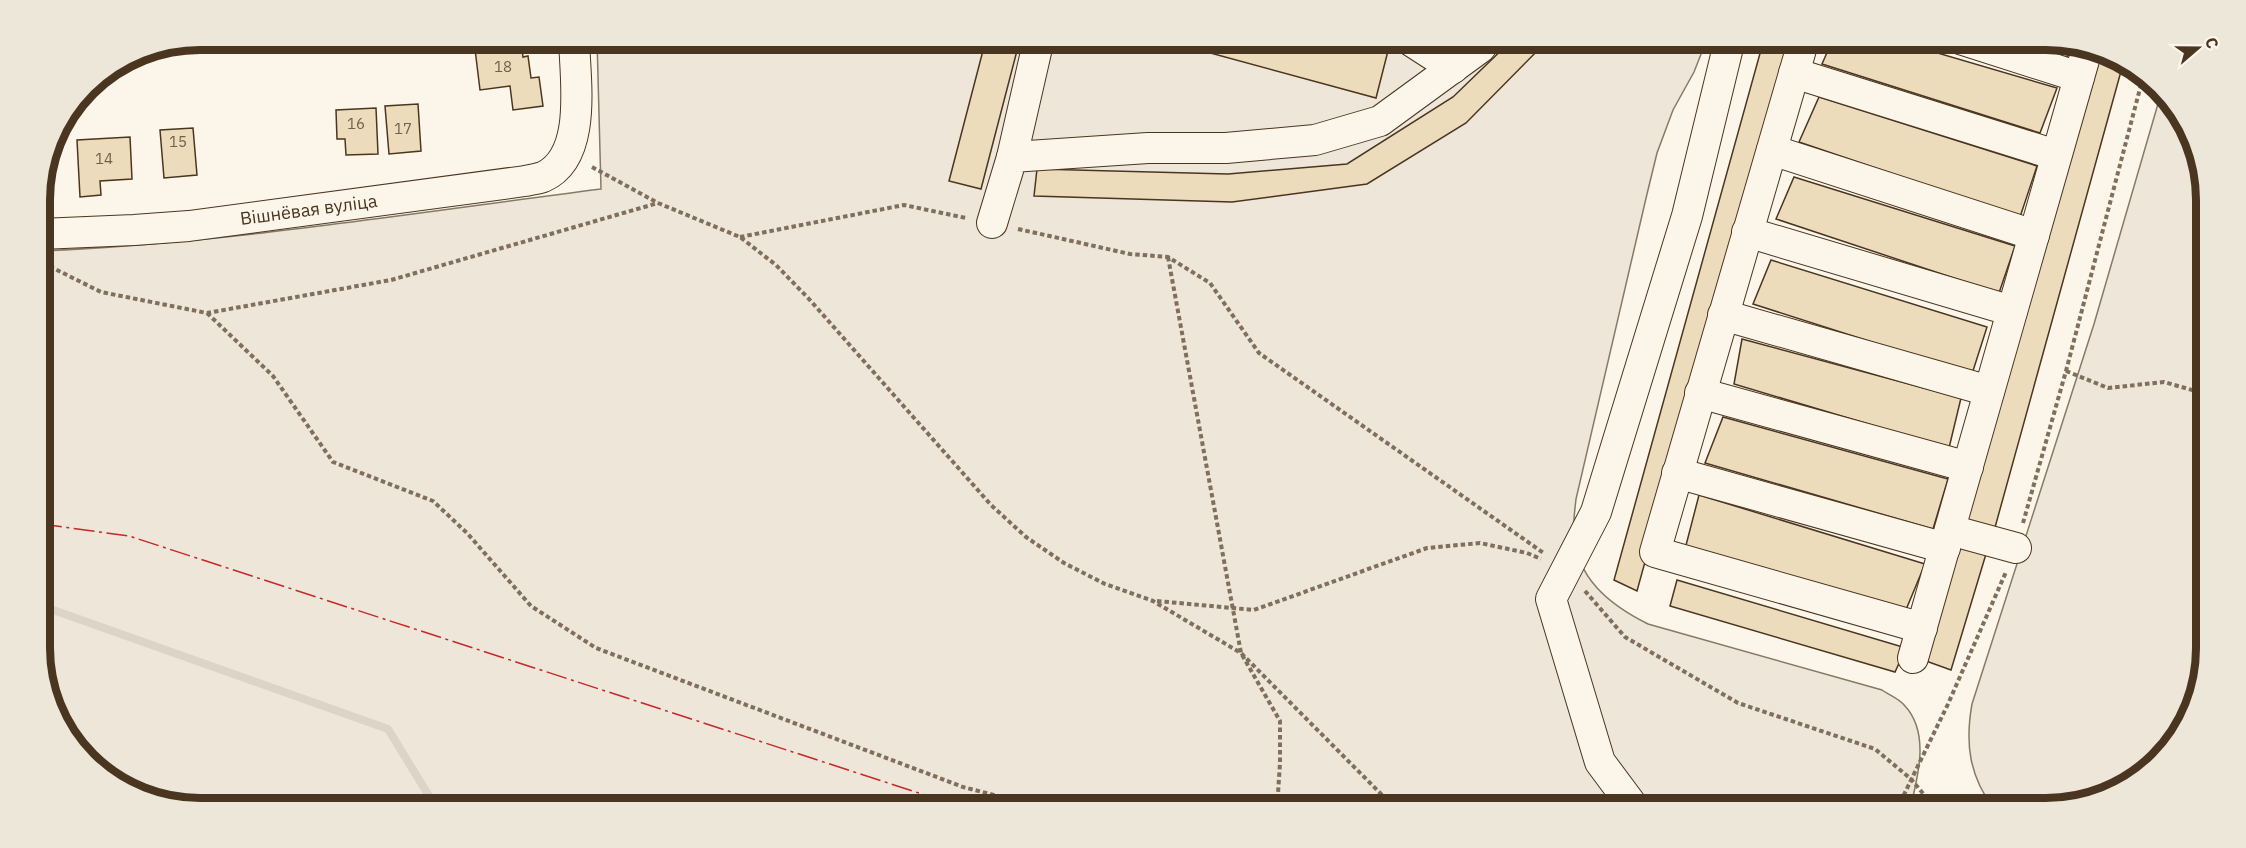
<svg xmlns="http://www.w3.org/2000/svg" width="2246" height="848" font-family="'IBM Plex Sans',sans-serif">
  <rect width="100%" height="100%" fill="#fbf6e9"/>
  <g fill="#ede6d9" stroke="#887966" stroke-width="1.5">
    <path d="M597,39H1707L1694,72L1673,110L1657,153L1647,194L1576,499C1575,509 1573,521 1574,531C1575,578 1610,605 1648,624L1882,690C1889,695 1900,699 1905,706C1930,733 1918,777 1910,809H199L148,801L79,754L42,680L40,251C228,243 414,213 601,189Z"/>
    <path d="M2162,90L2167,94L2206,178L2207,649L2199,700L2145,776L2057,809H1994C1969,776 1965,743 1972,704L2094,324Z"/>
  </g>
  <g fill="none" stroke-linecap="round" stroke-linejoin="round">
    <polyline stroke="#dcd4c6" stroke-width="8" points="42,606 388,729 437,809"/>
  </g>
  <g fill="#ecdcbc" stroke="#4a3520" stroke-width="1.5">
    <polygon points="493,39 521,39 523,57 528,56 531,78 539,77 543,106 513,110 510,86 480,90 474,41"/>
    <polygon points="986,39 1020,39 981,189 949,181"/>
    <polygon points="1159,39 1375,39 1390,43 1376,98"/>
    <polygon points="1513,39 1549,39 1466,123 1367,184 1232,202 1034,196 1037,169 1228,174 1347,164 1453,97"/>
    <polygon points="1764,39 1789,39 1637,591 1614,580"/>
    <polygon points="1833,39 1890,39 2057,88 2040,133 1822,64"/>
    <polygon points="2001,39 2047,39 2071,43 2066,61"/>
    <polygon points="2102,50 2123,64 1994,531 1967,521"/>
    <polygon points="1819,97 2037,166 2020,217 1799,142"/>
    <polygon points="418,104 421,151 389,154 385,106"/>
    <polygon points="376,108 378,154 346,155 345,139 337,139 336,110"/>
    <polygon points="193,128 197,175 164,178 160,130"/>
    <polygon points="130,137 132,179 100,181 101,195 80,197 77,140"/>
    <polygon points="47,161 48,179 42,180"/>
    <polygon points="1794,177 2015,246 1999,293 1776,219"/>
    <polygon points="1771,260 1987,327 1972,374 1753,304"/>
    <polygon points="1742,339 1961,398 1949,448 1734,384"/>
    <polygon points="1723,417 1948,479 1933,529 1705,463"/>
    <polygon points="1699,495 1925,564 1905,612 1684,553"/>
    <polygon points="1955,546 1986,554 1951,670 1926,661"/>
    <polygon points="1677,580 1906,648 1895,672 1670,606"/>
  </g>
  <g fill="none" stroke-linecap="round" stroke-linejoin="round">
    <defs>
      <g id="minor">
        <polyline points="1408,39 1453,68"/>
        <polyline points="1804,39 1655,552 1922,628"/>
        <polyline points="1960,39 2079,77"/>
        <polyline points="1794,73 2056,155"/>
        <polyline points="1772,150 2034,235"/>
        <polyline points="1012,157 1039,39"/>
        <polyline points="992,223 1012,157 1148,148 1226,148 1315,140 1380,121 1480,48 1487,39"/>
        <polyline points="1747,232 2012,311"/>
        <path id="s1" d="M40,234L134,230L189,226L525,181C530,180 537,179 543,177C588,157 575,79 574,39"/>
        <polyline points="1723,315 1989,391"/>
        <polyline points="1700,393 1968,467"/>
        <polyline points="1677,473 1945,548"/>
        <polyline points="1950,530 2016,548"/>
        <polyline points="1913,658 2088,46"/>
        <polyline points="1635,809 1600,762 1551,599 1596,512 1687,216 1730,39"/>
      </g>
    </defs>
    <use href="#minor" stroke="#4a3520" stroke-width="32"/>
    <g stroke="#7f6f5c" stroke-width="4" stroke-dasharray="4.5 3" stroke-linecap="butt">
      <polyline points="592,167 658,203 740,237 776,265 809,299 991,505 1026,537 1064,563 1105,584 1153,601 1241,653 1385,798 1412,809"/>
      <polyline points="1018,229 1130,254 1168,257 1210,283 1259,353 1545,554"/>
      <polyline points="740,237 904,205 966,218"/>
      <polyline points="1168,257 1241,653 1280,721 1280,763 1277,809"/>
      <polyline points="43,263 101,292 207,313 391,280 658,203"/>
      <polyline points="207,313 273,376 333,462 433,501 467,533 531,606 596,648 963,787 1048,809"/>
      <polyline points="2066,371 2108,388 2164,382 2206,394"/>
      <polyline points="2023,523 2066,371 2143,77"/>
      <polyline points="1585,591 1625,637 1738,703 1875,749 1911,779 1936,809"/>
      <polyline points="1157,601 1254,610 1427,548 1480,543 1527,553 1541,559"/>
      <polyline points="1357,809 1385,798"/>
      <polyline points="1897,809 1948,704 2006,572"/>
    </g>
    <use href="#minor" stroke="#fbf6e9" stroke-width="30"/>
    <polyline stroke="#c62828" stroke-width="1.5" stroke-dasharray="21 4.5 3 4.5" stroke-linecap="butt" points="41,524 129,536 968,809"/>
  </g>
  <g text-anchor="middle" stroke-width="4.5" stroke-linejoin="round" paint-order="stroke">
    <g font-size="15" fill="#725f47">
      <text x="503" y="72">18</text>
      <text x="356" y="129">16</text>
      <text x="403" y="134">17</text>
      <text x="178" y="147">15</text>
      <text x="104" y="164">14</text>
    </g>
    <g font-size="18" fill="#4a3520" stroke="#fbf6e9">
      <text dy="6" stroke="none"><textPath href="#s1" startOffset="270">Вішнёвая вуліца</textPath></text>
    </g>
  </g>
  <path d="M0 0H2246V848H0ZM200 50H2046A150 150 0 0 1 2196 200V648A150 150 0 0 1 2046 798H200A150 150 0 0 1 50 648V200A150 150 0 0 1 200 50Z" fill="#ede7d9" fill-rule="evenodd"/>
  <path fill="none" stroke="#4a3520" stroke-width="8" d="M200 50H2046A150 150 0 0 1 2196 200V648A150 150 0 0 1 2046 798H200A150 150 0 0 1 50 648V200A150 150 0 0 1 200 50Z"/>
  <g transform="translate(2198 48) rotate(70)" stroke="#fbf6e9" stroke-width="4.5" paint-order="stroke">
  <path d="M0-4.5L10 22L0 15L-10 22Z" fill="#4a3520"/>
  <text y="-9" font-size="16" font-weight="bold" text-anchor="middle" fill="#4a3520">С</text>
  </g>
</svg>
